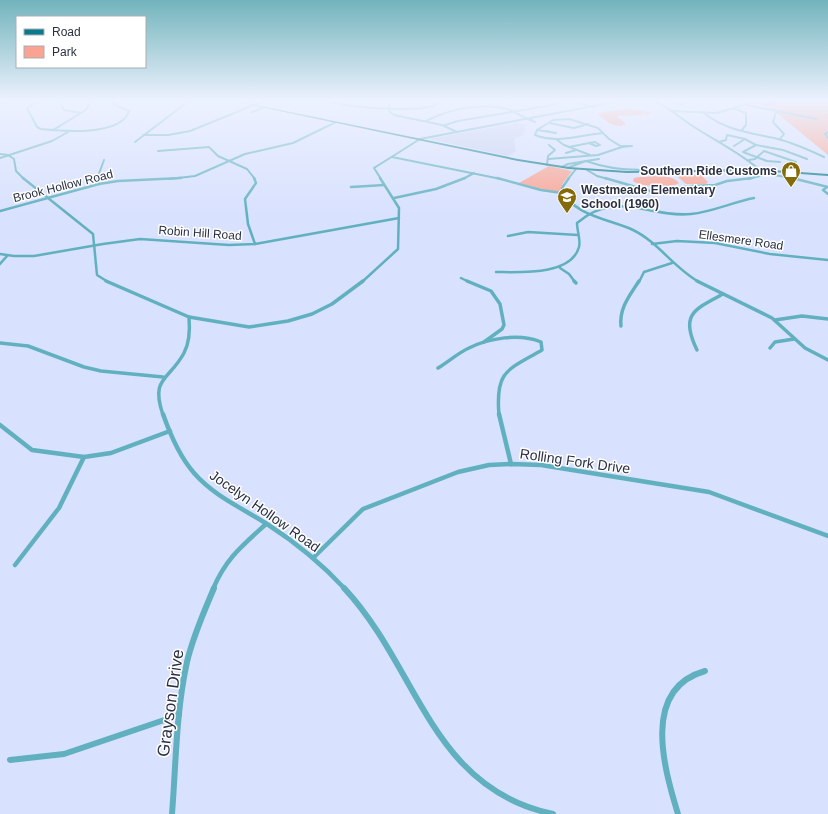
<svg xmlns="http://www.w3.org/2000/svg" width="828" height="814" font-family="Arial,sans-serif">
  <rect width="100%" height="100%" fill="#d8e1fe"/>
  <polygon fill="#c6d0f0" points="517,123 526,125 525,131 523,135 516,138 514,141 516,151 508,156 428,139"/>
  <g fill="#f9a392">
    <polygon points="761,100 828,100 828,155"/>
    <path d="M627,109C635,111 642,110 652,113L647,115L638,112L644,115L617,116L626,124C615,130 604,120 597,113Z"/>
    <polygon points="549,166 572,171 563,183 560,191 549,191 519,183"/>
    <polygon points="685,175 701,175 708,182 706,184 686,184 678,177"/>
    <path d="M639,177C650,177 672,173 679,183C672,188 640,187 633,181L634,178Z"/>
  </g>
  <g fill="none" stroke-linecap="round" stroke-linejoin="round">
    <g stroke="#61b0bf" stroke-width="2">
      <path d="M39,100L27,108L37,127L41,129C61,131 121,137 129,111L113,104L117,100"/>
      <polyline points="65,100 60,104 64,110 81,113"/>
      <polyline points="202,100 218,100"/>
      <path d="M326,100C344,108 414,112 433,106C436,105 438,103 440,100"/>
      <polyline points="390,100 389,111 394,115 442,125 457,132"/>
      <polyline points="567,100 594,107"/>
      <path d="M652,100C667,106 678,116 691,125C714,140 739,152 760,170"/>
      <polyline points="748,100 767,105 789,100"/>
      <polyline points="667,101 683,105 684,100"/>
      <polyline points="708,102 713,102 712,100"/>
      <polyline points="0,104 8,100"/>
      <polyline points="747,105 816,119"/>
      <polyline points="735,109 746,113 746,125 741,131"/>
      <polyline points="673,111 717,113 753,102"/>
      <polyline points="252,112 263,108"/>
      <polyline points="776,112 773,122 784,134 780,139"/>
      <path d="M704,113C726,131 752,133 778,139C794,143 809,150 824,157"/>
      <path d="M426,121C449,109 482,102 507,109C517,112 525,119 535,122L530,119"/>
      <polyline points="549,123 574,128 588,124"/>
      <polyline points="445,125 458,121 552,105 568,100"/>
      <polyline points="53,130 86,110 91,100"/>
      <polyline points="537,130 556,133 546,131"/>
      <polyline points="828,132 825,134 828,138"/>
      <polyline points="143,135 168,135 190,131 266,100"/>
      <polyline points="557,140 564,145 590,155"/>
      <polyline points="135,142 190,100"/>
      <polygon points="595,142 600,145 596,146 589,143"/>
      <polyline points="719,142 726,140 727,135 745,139 756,145 783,150 807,159"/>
      <polyline points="756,145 743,152 767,161 780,162"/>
      <polyline points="622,146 632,146 622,147"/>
      <polyline points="734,146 745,139"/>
      <polyline points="569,147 589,143"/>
      <polyline points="158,151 209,147 218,156 247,169 255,179"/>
      <polyline points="566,153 576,150"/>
      <polyline points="0,154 8,155 14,159 16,171 24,179"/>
      <polyline points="392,157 501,179"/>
      <polyline points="0,158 52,141 68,132"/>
      <path d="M548,159L598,155L622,147L609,139L598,128L569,119L553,120L537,130L535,135C558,144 580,135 603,133"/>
      <polyline points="749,160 755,159 764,151 796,162"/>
      <path d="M586,161C614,171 642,172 672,167"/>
      <polyline points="586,161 599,159"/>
      <polyline points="547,165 548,156 555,150 549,145"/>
      <polyline points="562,167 568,164 586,161 567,168"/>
      <polyline points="587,170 597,176 608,179"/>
      <polyline points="97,179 104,160"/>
      <polyline points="169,179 195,176 245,154 293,143 336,122"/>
      <polyline points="381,179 374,168 420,139 625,100"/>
      <polyline points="463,179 474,173"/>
      <polyline points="568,179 576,169"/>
      <polyline points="748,179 768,174 798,179"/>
    </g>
    <g stroke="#61b0bf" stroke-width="2.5">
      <polyline points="23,178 93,234 97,275 108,282"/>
      <polyline points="97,178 99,184"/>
      <polyline points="254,178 256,183 245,199 248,224 255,244"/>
      <polyline points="497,178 541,190 562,193"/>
      <path d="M569,178L562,188C571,216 610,219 633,230C658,242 674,268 699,282"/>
      <polyline points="605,178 653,192 692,186 715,185 727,181 752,178"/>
      <polyline points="792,178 828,187"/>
      <polyline points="351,187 384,185"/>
      <polyline points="827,187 823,190 828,194"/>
      <polyline points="394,198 436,189 465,178"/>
      <polyline points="0,211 99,184 118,181 181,178"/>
      <polyline points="508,236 528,232 578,235"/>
      <polyline points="652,244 677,241 715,243 770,254 828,260"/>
      <polyline points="0,254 14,256 34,256 103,244 140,239 229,245 255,244 399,218"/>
      <polyline points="0,264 7,256"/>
      <polyline points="560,268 569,274 575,282"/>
      <path d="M496,272C519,272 571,276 579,247C581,240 577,231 577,223C617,189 647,218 691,214C712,212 733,202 754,198"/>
      <polyline points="461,278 469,282"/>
      <polyline points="362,282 398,249 399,208 380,178"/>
      <polyline points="639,282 644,272 672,263"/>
    </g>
    <g stroke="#61b0bf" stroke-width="3.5">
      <path d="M106,281L189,317C190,329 190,342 184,353C169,381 150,377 163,415"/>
      <polyline points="467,281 491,291 500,304 504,325 502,329 484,342"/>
      <polyline points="574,281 576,283"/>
      <polyline points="697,281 772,318 805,348 828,360"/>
      <polyline points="189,317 249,327 288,321 312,314 332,304 363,281"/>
      <polyline points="775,320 802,316 828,319"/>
      <path d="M621,326C619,308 630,295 639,281"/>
      <polyline points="0,343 28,346 84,367 101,371 163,377"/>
      <polyline points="770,348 775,342 794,339"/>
      <path d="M697,350C680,315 693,310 723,294"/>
      <path d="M438,368C448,362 458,353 469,348C489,338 520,333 541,342L542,350C508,370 495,370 499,415"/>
    </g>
    <g stroke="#61b0bf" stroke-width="4.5">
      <path d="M163,414C170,434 180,457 194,473C214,496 242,508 267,524C295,542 322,564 345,589"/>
      <polyline points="499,414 511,464"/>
      <polyline points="0,425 32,450 84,457 111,453 170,431"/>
      <polyline points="314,557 363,509 458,472 489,465 511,464 541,465 709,492 828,536"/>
      <polyline points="15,565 59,508 84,457"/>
      <path d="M213,589C226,558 242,546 266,524"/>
    </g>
    <g stroke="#61b0bf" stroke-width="6">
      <path d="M344,588C419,668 430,788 553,814"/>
      <polyline points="10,760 64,754 179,715"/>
      <path d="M172,814C176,764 176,711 187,662C193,636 204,612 214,588"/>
      <path d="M678,814C664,768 641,689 705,671"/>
    </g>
    <polygon fill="#0b7b8c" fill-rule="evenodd" points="227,100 232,100 518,159 569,167 627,171 760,169 828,174 828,176 760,171 627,173 569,169 518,161"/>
  </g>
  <linearGradient id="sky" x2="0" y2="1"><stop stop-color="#72b4bc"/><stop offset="0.47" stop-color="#edf2ff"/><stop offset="1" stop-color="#edf2ff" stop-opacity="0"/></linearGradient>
  <rect width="828" height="214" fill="url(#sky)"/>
  <defs>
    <symbol id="shop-pin" viewBox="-11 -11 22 30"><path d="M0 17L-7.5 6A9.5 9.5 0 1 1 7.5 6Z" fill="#856b07" stroke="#fff"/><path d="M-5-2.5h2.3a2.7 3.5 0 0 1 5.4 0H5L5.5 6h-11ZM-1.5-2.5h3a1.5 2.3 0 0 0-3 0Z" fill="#fff"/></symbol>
    <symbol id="school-pin" viewBox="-11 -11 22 30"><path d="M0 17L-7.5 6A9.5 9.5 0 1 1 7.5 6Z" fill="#856b07" stroke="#fff"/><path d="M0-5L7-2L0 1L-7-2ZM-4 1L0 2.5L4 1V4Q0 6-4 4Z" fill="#fff"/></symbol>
  </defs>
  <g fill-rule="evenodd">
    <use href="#shop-pin" x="780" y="160" width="22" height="30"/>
    <use href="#school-pin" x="556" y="186" width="22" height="30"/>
  </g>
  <g text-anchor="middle" stroke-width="3" stroke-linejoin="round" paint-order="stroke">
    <g font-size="12" font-weight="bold" fill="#2b3143" stroke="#fff" text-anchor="end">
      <text x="777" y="175">Southern Ride Customs</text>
      <text x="581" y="194" text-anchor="start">Westmeade Elementary<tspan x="581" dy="14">School (1960)</tspan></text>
    </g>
    <g font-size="12" fill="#2b3143" stroke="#fff">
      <text transform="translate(63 186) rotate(-14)" y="4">Brook Hollow Road</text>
      <text transform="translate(200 233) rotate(4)" y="4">Robin Hill Road</text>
      <text transform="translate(741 240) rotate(8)" y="4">Ellesmere Road</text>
    </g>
    <g font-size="14" fill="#2b3143" stroke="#fff">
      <text transform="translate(575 461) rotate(8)" y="5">Rolling Fork Drive</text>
      <text transform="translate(265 511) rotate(35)" y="5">Jocelyn Hollow Road</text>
    </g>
    <g font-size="17" fill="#2b3143" stroke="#fff">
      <text transform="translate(170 703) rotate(-82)" y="6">Grayson Drive</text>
    </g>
  </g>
  <rect x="16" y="16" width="130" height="52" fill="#ffffff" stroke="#aaadb4"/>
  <rect x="24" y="29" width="20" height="6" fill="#0b7b8c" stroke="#aaadb4"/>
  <text x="52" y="36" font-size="12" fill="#2b3143">Road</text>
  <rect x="24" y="46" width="20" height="12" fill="#f9a392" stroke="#aaadb4"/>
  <text x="52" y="56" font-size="12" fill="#2b3143">Park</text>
</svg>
